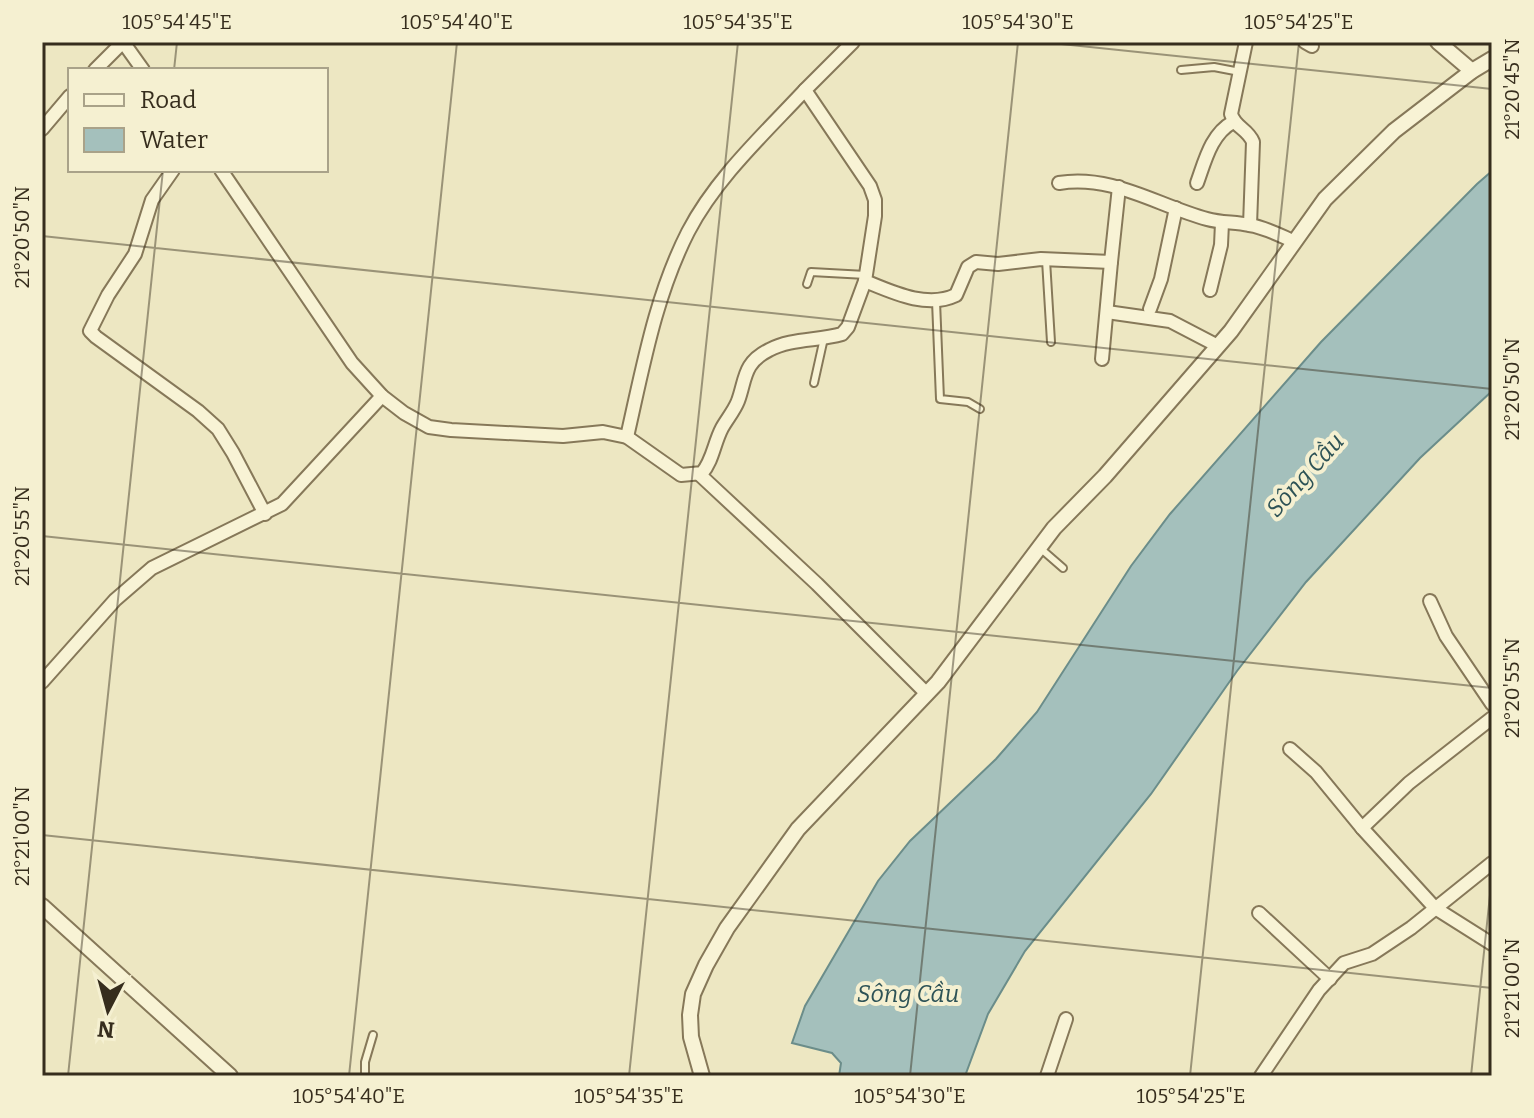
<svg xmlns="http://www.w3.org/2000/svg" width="1534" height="1118" font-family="Bitter,serif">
  <rect width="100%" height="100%" fill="#ede7c2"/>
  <polygon fill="#a4c0bc" stroke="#6b8d8a" stroke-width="2" points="1492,171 1492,391 1420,458 1306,582 1237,671 1151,794 1025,951 988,1014 965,1076 839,1076 841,1063 832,1053 792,1043 805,1006 878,881 910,841 996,759 1037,712 1131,566 1170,514 1321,342 1477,184"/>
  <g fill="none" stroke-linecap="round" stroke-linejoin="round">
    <defs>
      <g id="service">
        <polyline points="1181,70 1214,67 1240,72"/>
        <polyline points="1046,260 1051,342"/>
        <polyline points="807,284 811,272 866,275"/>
        <polyline points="936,301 940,399 968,402 980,409"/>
        <polyline points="814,383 824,338"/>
        <polyline points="1040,548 1063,568"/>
        <polyline points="365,1076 365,1062 373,1035"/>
      </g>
      <g id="minor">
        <polyline points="123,42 143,70"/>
        <path d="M853,42L805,90L870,186L875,200V216L865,281C892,292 927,309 956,295L968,267L976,262L998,264L1041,259L1111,262L1119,187"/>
        <path d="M1246,42L1231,114C1235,128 1247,128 1253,142L1250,225"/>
        <polyline points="1305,42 1312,46"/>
        <polyline points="95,70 123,42"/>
        <polyline points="42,129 70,96"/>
        <polyline points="173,170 152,200 135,254 108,295 90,331 96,337 198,411 218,429 233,453 265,514"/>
        <path d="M221,170L352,363L382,396L404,413L429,427L451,430L563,436L603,432L627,437L681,475L702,473C713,460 714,443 722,428C727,419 734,411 738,401C746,379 743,363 769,350C791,338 818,341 842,334L848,327L865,281"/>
        <path d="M1059,183C1112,174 1158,206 1207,219C1221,223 1235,222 1249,225C1265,227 1281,236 1295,242"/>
        <path d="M1197,183C1205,161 1211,134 1233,122"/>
        <polyline points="1210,290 1221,245 1222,223"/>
        <polyline points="1150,309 1161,279 1176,208"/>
        <polyline points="1107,312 1170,321 1218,346"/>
        <polyline points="1102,359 1111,262"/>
        <path d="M627,437C643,367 655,297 688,232C716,178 764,134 805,90"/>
        <polyline points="699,474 817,584 927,694"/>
        <polyline points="1430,601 1446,636 1492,704"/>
        <polyline points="42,682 115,600 152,568 282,504 382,396"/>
        <polyline points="1290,749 1316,772 1362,828 1435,908 1492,944"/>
        <polyline points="1362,828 1409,783 1492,718"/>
        <polyline points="1259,913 1330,979"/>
        <polyline points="1047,1076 1066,1019"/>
        <polyline points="1261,1076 1319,990 1344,963 1372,954 1411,928 1492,863"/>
      </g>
      <g id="tertiary">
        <polyline points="1438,42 1472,71"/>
        <polyline points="42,906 230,1076"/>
        <polyline points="702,1076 691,1037 690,1015 693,994 706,965 727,928 798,829 938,682 1054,528 1105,476 1231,331 1325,199 1394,131 1472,71 1492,59"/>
      </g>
    </defs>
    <use href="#service" stroke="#867859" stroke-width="10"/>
    <use href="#minor" stroke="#867859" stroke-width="16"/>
    <use href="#tertiary" stroke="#867859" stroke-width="18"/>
    <use href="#service" stroke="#f8f3d5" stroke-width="6"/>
    <use href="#minor" stroke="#f8f3d5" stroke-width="12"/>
    <use href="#tertiary" stroke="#f8f3d5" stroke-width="14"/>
  </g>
  <path fill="none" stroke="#362d1d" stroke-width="2" stroke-opacity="0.45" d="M1042,42L1492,89M174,70L177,42M42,236L1492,389M42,536L1492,688M42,835L1492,988M68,1076L163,170M349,1076L457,42M629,1076L738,42M910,1076L1018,42M1190,1076L1299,42M1471,1076L1492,876"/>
  <g text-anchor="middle" stroke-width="8" stroke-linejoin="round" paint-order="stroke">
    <g font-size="24" font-style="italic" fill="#2d5256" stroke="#f5f0d1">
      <text transform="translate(1305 475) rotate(-48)" y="8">Sông Cầu</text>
      <text x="908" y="1002">Sông Cầu</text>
    </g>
  </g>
  <rect width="1534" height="1118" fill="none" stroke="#f5f0d1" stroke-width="88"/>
  <rect x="68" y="68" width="260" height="104" fill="#f5f0d1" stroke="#a9a289" stroke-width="2"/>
  <rect x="84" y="94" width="40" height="12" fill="#f8f3d5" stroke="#a9a289" stroke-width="2"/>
  <text x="140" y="108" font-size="24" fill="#362d1d">Road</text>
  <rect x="84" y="128" width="40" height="24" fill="#a4c0bc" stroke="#a9a289" stroke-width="2"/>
  <text x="140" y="148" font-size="24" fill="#362d1d">Water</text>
  <g transform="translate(108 1010) rotate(186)" stroke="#f5f0d1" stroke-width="6" paint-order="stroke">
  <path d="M0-6L14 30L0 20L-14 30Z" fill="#362d1d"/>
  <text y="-12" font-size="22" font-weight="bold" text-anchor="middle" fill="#362d1d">N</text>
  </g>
  <rect x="44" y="44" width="1446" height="1030" fill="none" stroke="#362d1d" stroke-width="3"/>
  <g font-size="20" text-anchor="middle" fill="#362d1d">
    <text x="177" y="29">105°54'45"E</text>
    <text x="457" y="29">105°54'40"E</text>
    <text x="738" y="29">105°54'35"E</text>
    <text x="1018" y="29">105°54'30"E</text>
    <text x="1299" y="29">105°54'25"E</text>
    <text transform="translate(1512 89) rotate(-90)" y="7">21°20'45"N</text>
    <text transform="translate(22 237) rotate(-90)" y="7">21°20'50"N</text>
    <text transform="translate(1512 389) rotate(-90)" y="7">21°20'50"N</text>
    <text transform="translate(22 536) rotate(-90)" y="7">21°20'55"N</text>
    <text transform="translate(1512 688) rotate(-90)" y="7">21°20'55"N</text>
    <text transform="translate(22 836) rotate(-90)" y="7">21°21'00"N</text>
    <text transform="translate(1512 988) rotate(-90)" y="7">21°21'00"N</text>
    <text x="349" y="1103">105°54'40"E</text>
    <text x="629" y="1103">105°54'35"E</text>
    <text x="910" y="1103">105°54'30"E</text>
    <text x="1191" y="1103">105°54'25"E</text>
  </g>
</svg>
